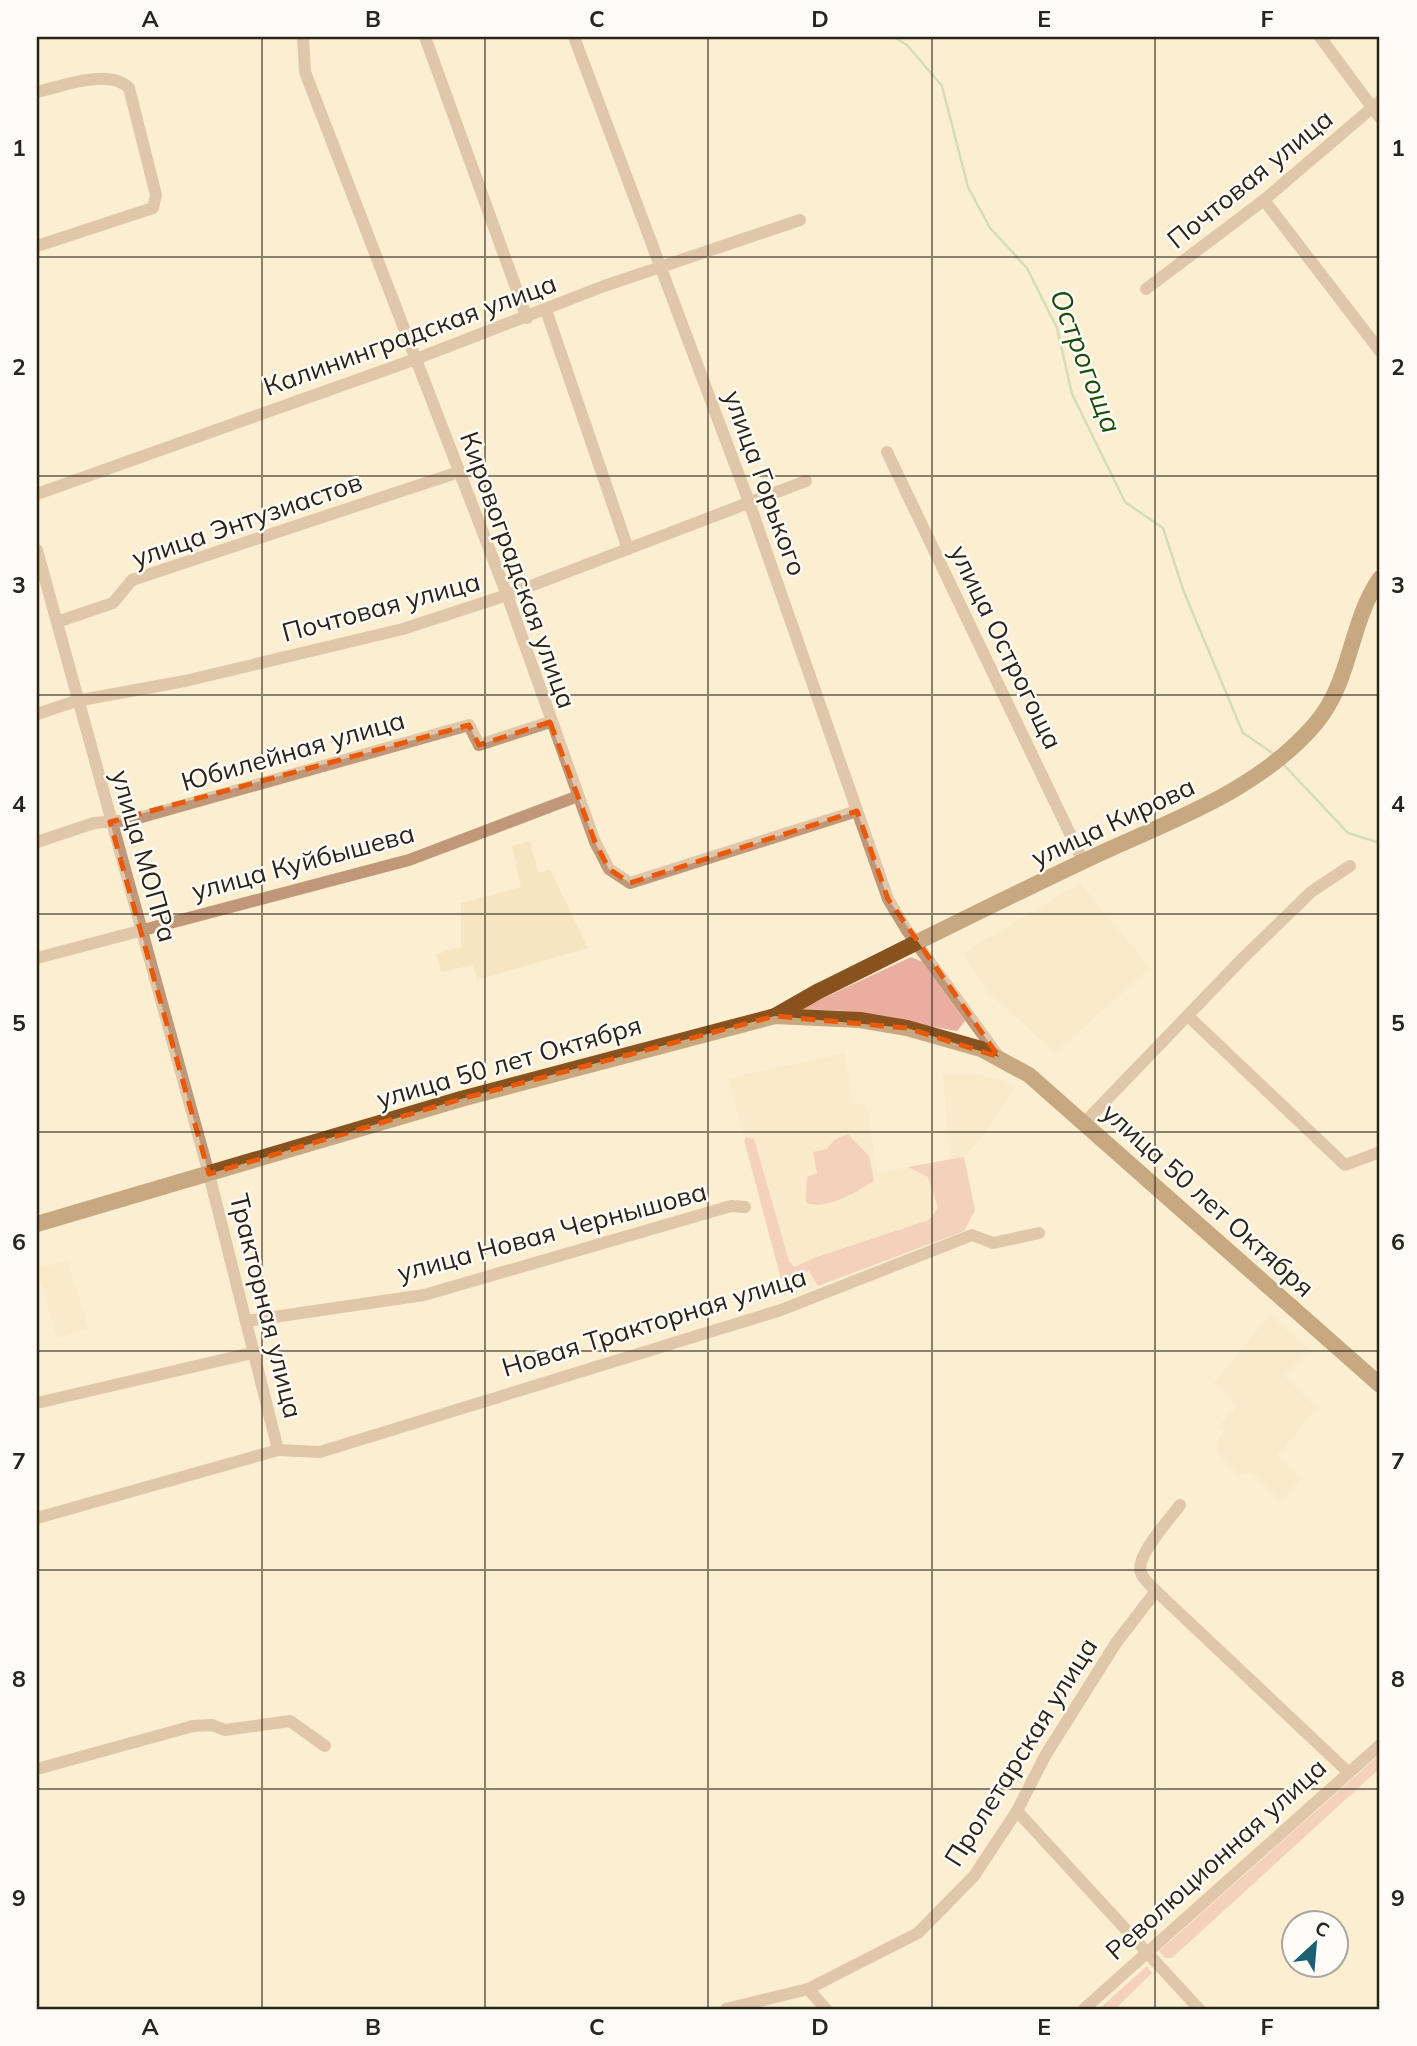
<svg xmlns="http://www.w3.org/2000/svg" width="1417" height="2046" font-family="Mulish,sans-serif">
  <rect width="100%" height="100%" fill="#fbeed1"/>
  <g fill="#f6e5c1">
    <polygon points="530,841 538,873 550,869 588,948 477,980 473,965 441,972 437,954 461,947 461,903 521,887 512,846"/>
    <polygon points="1080,883 1150,968 1055,1053 985,989 963,953"/>
    <polygon points="845,1053 853,1104 867,1105 877,1173 950,1159 943,1075 974,1074 1003,1080 1014,1088 981,1138 964,1157 975,1210 964,1231 787,1298 728,1078"/>
    <polygon points="67,1260 89,1329 57,1338 37,1269"/>
    <polygon points="1270,1314 1310,1351 1284,1375 1317,1408 1277,1455 1301,1479 1281,1501 1252,1473 1239,1475 1219,1454 1216,1443 1224,1432 1219,1427 1237,1406 1214,1383"/>
  </g>
  <g fill="#eaaea0">
    <polygon points="911,957 923,962 965,1021 957,1031 845,1011 800,1009"/>
    <path d="M848,1134L869,1156L874,1181C853,1193 830,1210 806,1203L807,1177L817,1173L813,1152L827,1149L834,1140Z"/>
    <polygon points="746,1137 754,1139 789,1261 795,1267 814,1258 929,1220 938,1208 928,1177 908,1167 964,1157 975,1210 964,1231 818,1286 809,1271 781,1279 744,1140"/>
    <polygon points="1380,1754 1380,1768 1172,1958 1165,1958 1159,1951"/>
    <polygon points="1147,1966 1152,1973 1115,2009 1099,2009"/>
  </g>
  <g fill="none" stroke-linecap="round" stroke-linejoin="round">
    <g stroke="#a1ca98" stroke-width="2.5">
      <polyline points="894,37 907,45 942,86 968,187 990,228 1027,268 1057,328 1072,394 1125,502 1163,528 1184,592 1243,733 1274,754"/>
      <polyline points="1283,764 1348,833 1380,843"/>
    </g>
    <g stroke="#c09879" stroke-width="12">
      <polyline points="303,37 305,72 507,595 595,842 609,869 630,883 857,811"/>
      <polyline points="425,37 527,318"/>
      <polyline points="574,37 749,502 888,899 906,929 999,1057"/>
      <polyline points="1320,37 1380,118"/>
      <path d="M37,92C62,86 109,68 129,88L156,195L153,208L37,246"/>
      <polyline points="1264,200 1380,351"/>
      <polyline points="1146,289 1264,200 1380,101"/>
      <polyline points="546,310 628,549"/>
      <polyline points="887,452 1083,861"/>
      <polyline points="37,494 416,359 604,286 800,220"/>
      <polyline points="37,550 209,1174 278,1450 37,1518"/>
      <polyline points="57,622 113,603 132,580 459,472"/>
      <polyline points="37,714 76,701 185,681 403,629 507,595 806,481"/>
      <polyline points="37,842 94,823 131,820 469,725 479,745 550,722"/>
      <polyline points="37,958 409,860 578,796"/>
      <polyline points="1188,1016 1345,1165 1380,1152"/>
      <polyline points="1084,1123 1243,958 1311,892 1350,866"/>
      <polyline points="246,1321 424,1295 731,1206 745,1207"/>
      <polyline points="37,1403 256,1352"/>
      <polyline points="278,1450 320,1452 781,1310 972,1235 993,1243 1039,1233"/>
      <path d="M1156,1591C1151,1586 1144,1580 1141,1573C1134,1557 1170,1519 1180,1505"/>
      <polyline points="37,1769 193,1726 212,1725 225,1730 290,1721 325,1746"/>
      <polyline points="1017,1811 1199,2009"/>
      <polyline points="808,1989 826,2009"/>
      <polyline points="726,2009 808,1989 918,1933 974,1876 1017,1811 1045,1756 1116,1643 1156,1591 1348,1772"/>
      <polyline points="1084,2009 1380,1745"/>
    </g>
    <g stroke="#88521f" stroke-width="16">
      <path d="M775,1016L817,992C906,948 995,903 1084,861C1165,822 1256,794 1316,723C1352,680 1349,623 1380,578"/>
      <polyline points="37,1224 461,1099 775,1016 860,1020 907,1028 981,1049 1029,1075 1380,1385"/>
    </g>
  </g>
  <path d="M0 0H1417V2046H0ZM550,722L595,842L609,869L630,883L857,811L888,899L999,1057L907,1028L775,1016L461,1099L209,1174L110,822L469,725L479,745Z" fill="#fbeed1" fill-opacity=".55" fill-rule="evenodd"/>
  <path fill="none" stroke="#e8590c" stroke-width="5" stroke-dasharray="14 9" stroke-linejoin="round" d="M550,722L595,842L609,869L630,883L857,811L888,899L999,1057L907,1028L775,1016L461,1099L209,1174L110,822L469,725L479,745Z"/>
  <path fill="none" stroke="#2a251a" stroke-width="2" stroke-opacity="0.55" d="M262,37V2009M485,37V2009M708,37V2009M932,37V2009M1155,37V2009M37,257H1380M37,476H1380M37,695H1380M37,914H1380M37,1132H1380M37,1351H1380M37,1570H1380M37,1789H1380"/>
  <g text-anchor="middle" stroke-width="5" stroke-linejoin="round" paint-order="stroke">
    <g font-size="26" fill="#2a251a" stroke="#fffcf7">
      <text transform="translate(1250 179) rotate(-39)" y="9">Почтовая улица</text>
      <text transform="translate(410 335) rotate(-20)" y="9">Калининградская улица</text>
      <text transform="translate(765 483) rotate(70)" y="9">улица Горького</text>
      <text transform="translate(247 520) rotate(-19)" y="9">улица Энтузиастов</text>
      <text transform="translate(518 570) rotate(70)" y="9">Кировоградская улица</text>
      <text transform="translate(381 607) rotate(-15)" y="9">Почтовая улица</text>
      <text transform="translate(1006 647) rotate(64)" y="9">улица Острогоща</text>
      <text transform="translate(293 751) rotate(-16)" y="9">Юбилейная улица</text>
      <text transform="translate(1113 822) rotate(-25)" y="9">улица Кирова</text>
      <text transform="translate(144 856) rotate(74)" y="9">улица МОПРа</text>
      <text transform="translate(303 862) rotate(-15)" y="9">улица Куйбышева</text>
      <text transform="translate(509 1062) rotate(-16)" y="9">улица 50 лет Октября</text>
      <text transform="translate(1208 1200) rotate(42)" y="9">улица 50 лет Октября</text>
      <text transform="translate(552 1232) rotate(-15)" y="9">улица Новая Чернышова</text>
      <text transform="translate(266 1306) rotate(76)" y="9">Тракторная улица</text>
      <text transform="translate(654 1322) rotate(-17)" y="9">Новая Тракторная улица</text>
      <text transform="translate(1021 1752) rotate(-58)" y="9">Пролетарская улица</text>
      <text transform="translate(1216 1859) rotate(-42)" y="9">Революционная улица</text>
    </g>
    <g font-size="28" font-style="italic" fill="#184e09" stroke="#fffcf7">
      <text transform="translate(1086 361) rotate(69)" y="10">Острогоща</text>
    </g>
  </g>
  <rect width="1417" height="2046" fill="none" stroke="#fffcf7" stroke-width="77"/>
  <g transform="translate(1315 1944) rotate(26)"><circle r="33" fill="#fffcf7" stroke="#aaa69f" stroke-width="2"/>
  <path d="M0-5L12 26L0 18L-12 26Z" fill="#1b5f72"/>
  <text y="-10" font-size="19" font-weight="bold" text-anchor="middle" fill="#2a251a">С</text>
  </g>
  <rect x="38" y="38" width="1340" height="1970" fill="none" stroke="#2a251a" stroke-width="2.5"/>
  <g font-size="23" text-anchor="middle" font-weight="bold" fill="#2a251a">
    <text x="150" y="27">A</text>
    <text x="373" y="27">B</text>
    <text x="597" y="27">C</text>
    <text x="820" y="27">D</text>
    <text x="1044" y="27">E</text>
    <text x="1267" y="27">F</text>
    <text x="19" y="156">1</text>
    <text x="1398" y="156">1</text>
    <text x="19" y="375">2</text>
    <text x="1398" y="375">2</text>
    <text x="19" y="593">3</text>
    <text x="1398" y="593">3</text>
    <text x="19" y="812">4</text>
    <text x="1398" y="812">4</text>
    <text x="19" y="1031">5</text>
    <text x="1398" y="1031">5</text>
    <text x="19" y="1250">6</text>
    <text x="1398" y="1250">6</text>
    <text x="19" y="1469">7</text>
    <text x="1398" y="1469">7</text>
    <text x="19" y="1687">8</text>
    <text x="1398" y="1687">8</text>
    <text x="19" y="1906">9</text>
    <text x="1398" y="1906">9</text>
    <text x="150" y="2035">A</text>
    <text x="373" y="2035">B</text>
    <text x="597" y="2035">C</text>
    <text x="820" y="2035">D</text>
    <text x="1044" y="2035">E</text>
    <text x="1267" y="2035">F</text>
  </g>
</svg>
